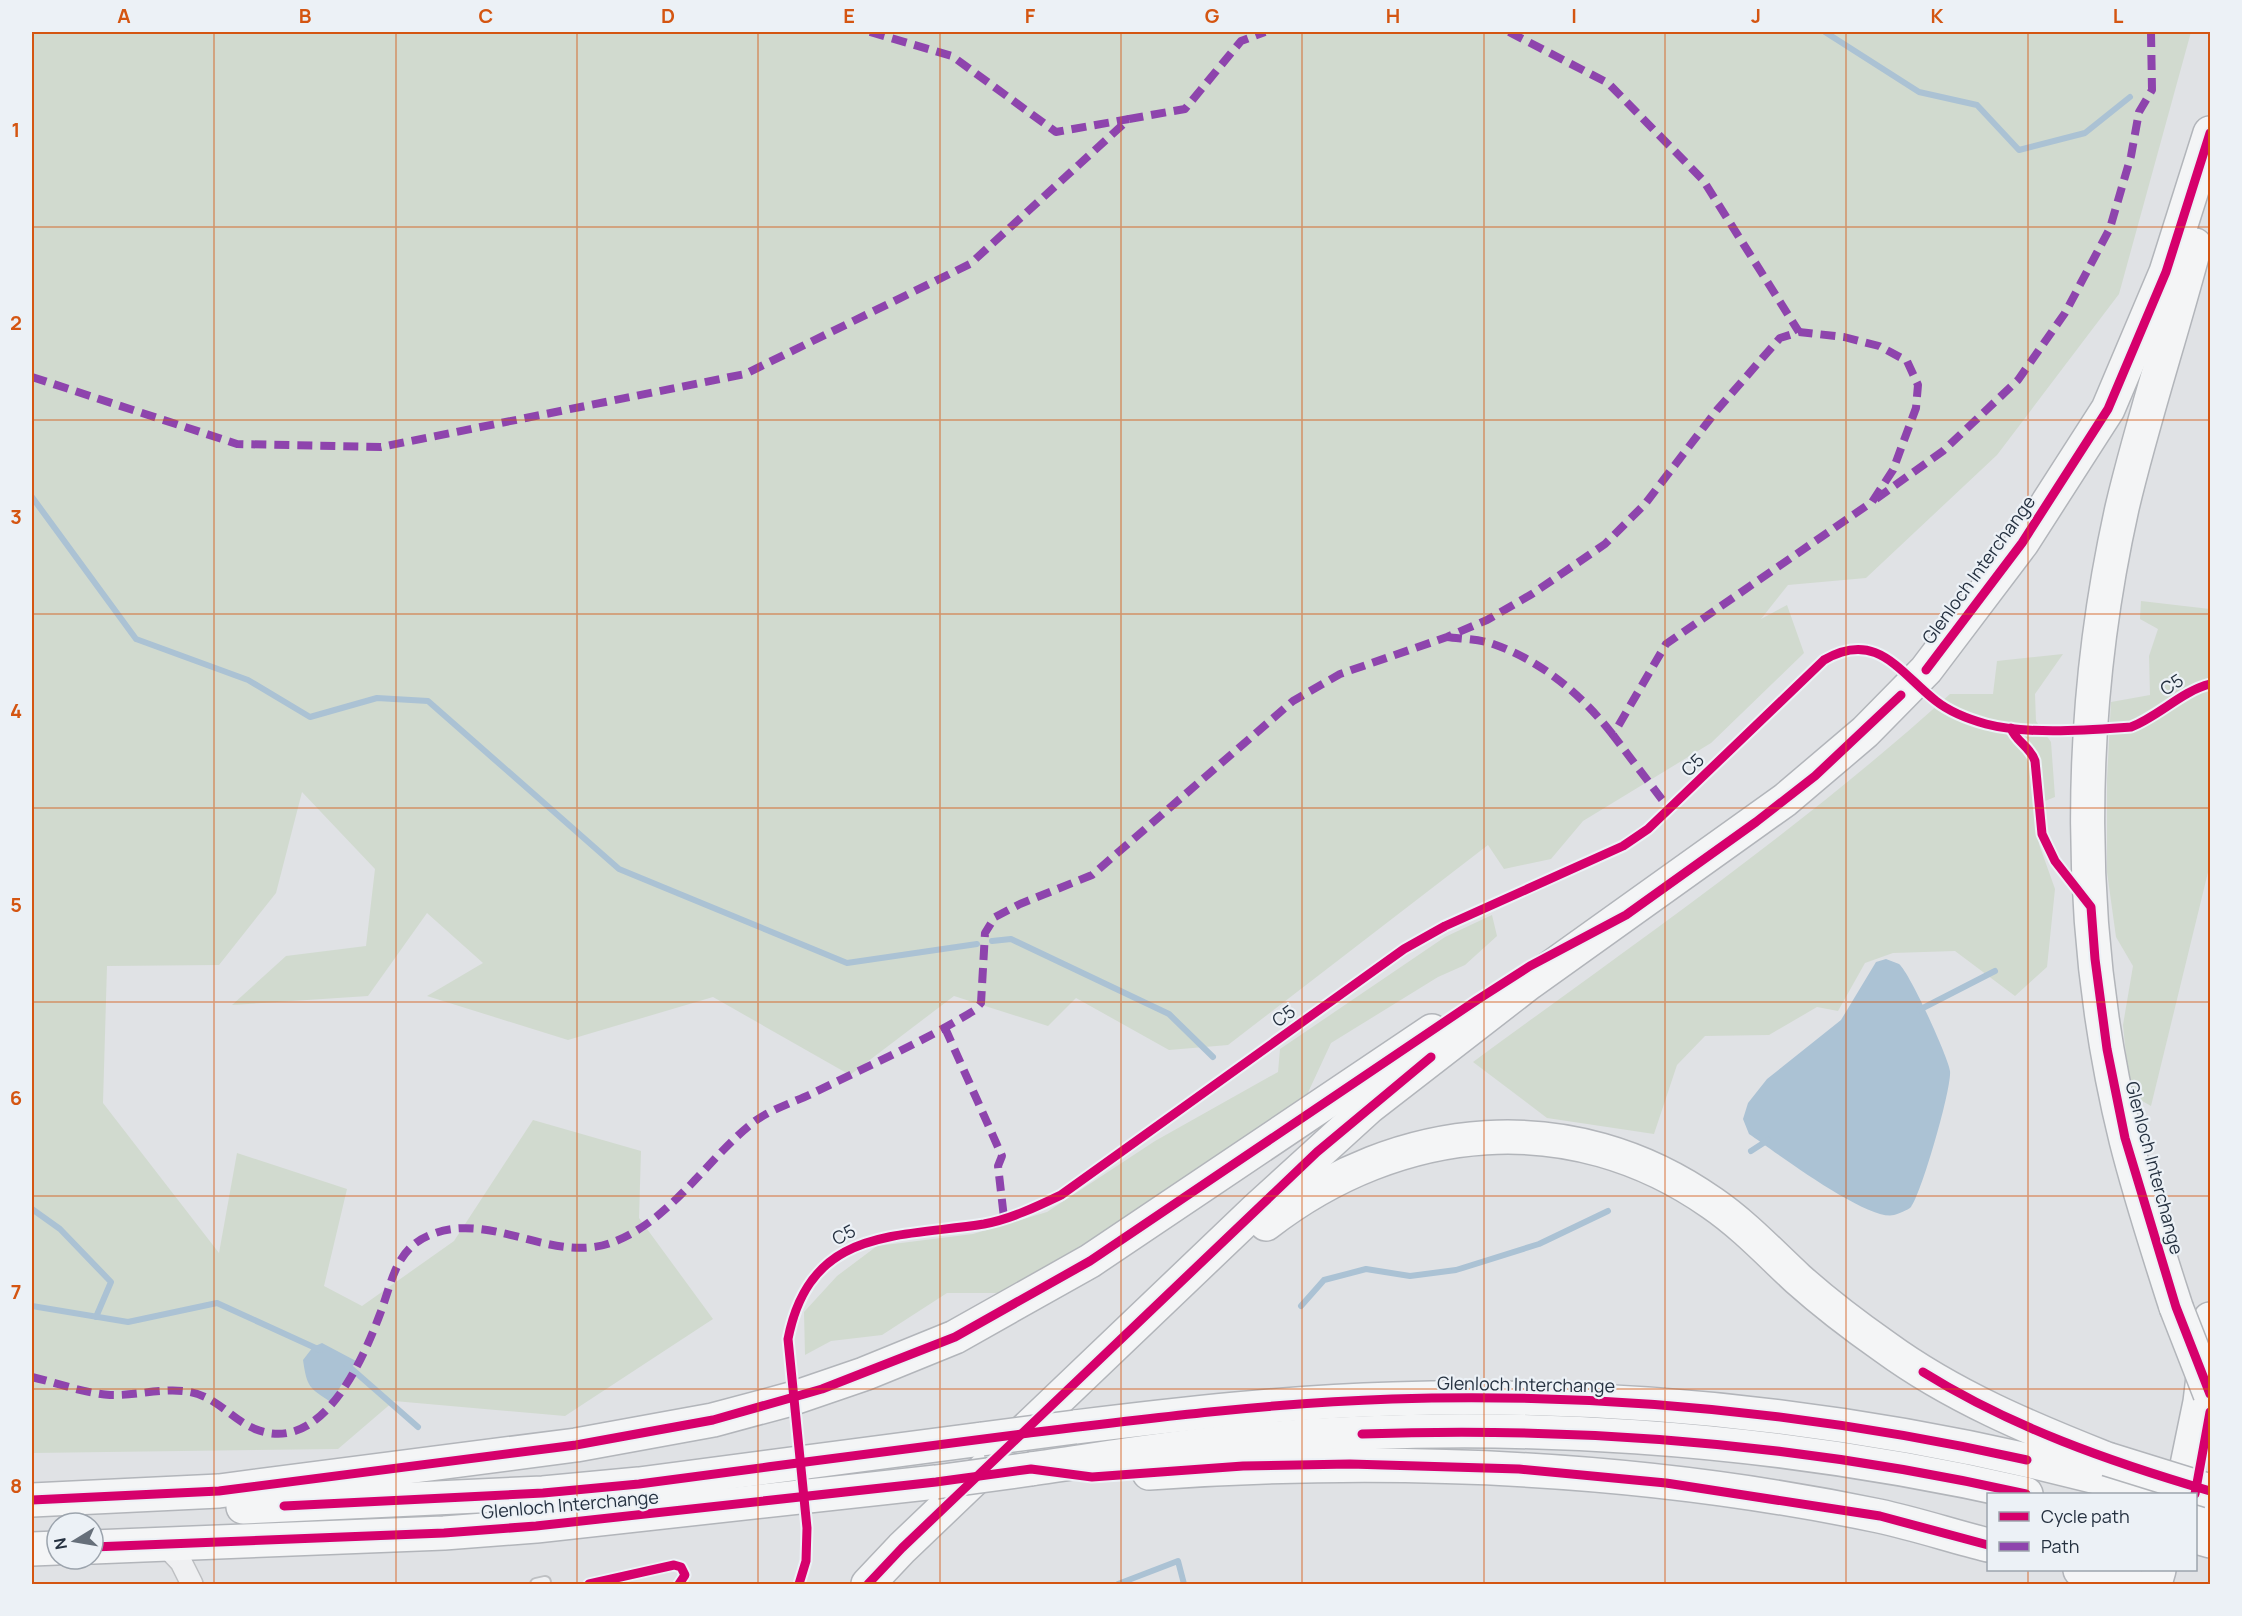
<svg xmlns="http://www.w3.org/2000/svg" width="2242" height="1616" font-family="Manrope,sans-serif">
  <rect width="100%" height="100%" fill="#e0e2e5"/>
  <g fill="#d1dacf">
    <polygon points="32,32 2191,32 2119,294 1997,455 1866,578 1788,585 1761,619 1787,605 1804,653 1711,743 1583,821 1551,859 1504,869 1488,845 1228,1045 1169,1050 1076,998 1048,1026 954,996 850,1075 713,997 568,1040 427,996 483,963 427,913 368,996 232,1005 286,956 366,946 375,869 302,792 276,893 219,965 107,966 103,1103 219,1253 237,1153 347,1189 324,1286 362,1306 454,1241 533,1120 641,1151 639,1218 713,1319 565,1416 394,1401 338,1449 32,1453"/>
    <polygon points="2141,601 2210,609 2210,864 2151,1106 2130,1094 2123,1025 2133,966 2116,937 2107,872 2107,780 2111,702 2150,695 2149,656 2158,629 2140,619"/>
    <path d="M2063,654L2035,694L2036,721L2051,742L2055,797L2035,805L2039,844L2055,889L2047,967L2015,996L1955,951L1893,953L1865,963L1838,1011L1817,1007L1769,1035L1705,1036L1677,1065L1654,1134L1547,1118L1473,1062C1635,943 1801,829 1950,694H1993L1997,661Z"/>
    <polygon points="1492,915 1497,936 1465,965 1438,977 1331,1043 1305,1099 1218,1154 1142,1212 1073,1255 999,1293 947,1293 882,1335 831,1341 805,1355 804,1312 837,1276 877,1246 973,1234 1047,1212 1155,1141 1278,1072 1280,1049 1445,937"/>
  </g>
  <g fill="#abc2d4">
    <path d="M1886,959C1890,961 1895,962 1899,964C1910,973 1948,1057 1950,1071C1952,1088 1921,1195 1911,1207C1908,1210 1898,1214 1894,1215C1868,1222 1774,1151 1749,1134L1743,1119L1748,1103L1767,1079L1841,1020L1876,962Z"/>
    <path d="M322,1343L356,1361L331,1402C309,1388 307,1387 303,1360L313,1347Z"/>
  </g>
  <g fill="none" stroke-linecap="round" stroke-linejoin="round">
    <g stroke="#abc2d4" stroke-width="6">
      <polyline points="1825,32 1919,92 1977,105 2019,150 2085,133 2130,97"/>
      <polyline points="32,497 136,639 248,680 310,717 377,698 428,701 619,869 847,963 977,944"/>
      <polyline points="992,941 1011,939 1169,1014 1213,1057"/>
      <polyline points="1919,1010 1995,971"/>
      <polyline points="1751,1151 1768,1140"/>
      <polyline points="32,1209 60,1229 111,1282 96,1317"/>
      <polyline points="32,1306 128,1322 217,1303 320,1350"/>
      <polyline points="1301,1306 1324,1280 1366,1269 1410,1276 1456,1270 1539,1244 1608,1211"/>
      <polyline points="345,1363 418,1427"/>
      <polyline points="1118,1584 1178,1561 1184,1584"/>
    </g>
    <defs>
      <polyline id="service" points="536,1584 545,1582"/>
      <polyline id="minor" points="164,1544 181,1562 192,1584"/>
      <g id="motorway">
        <path d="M1266,1224C1399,1121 1571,1104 1712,1203C1744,1225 1770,1253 1798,1279C1826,1304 1855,1326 1885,1347C1952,1396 2031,1429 2107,1459"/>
        <path d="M2176,1307C2158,1251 2140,1196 2126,1140C2075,933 2076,715 2122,508C2143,419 2172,333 2195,245"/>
        <path d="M1075,1427C1181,1414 1286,1402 1393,1399C1651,1391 1911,1423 2159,1494"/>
        <path d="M1031,1469C1101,1459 1171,1447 1241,1441C1503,1417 1770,1436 2026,1494"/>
        <path d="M1149,1473C1393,1456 1639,1466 1879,1516C1916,1524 1952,1536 1988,1545"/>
        <polyline points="2181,1494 2200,1402 2210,1319"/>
        <polyline points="32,1500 219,1491 576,1445 713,1420 791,1399 864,1374 955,1337 1090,1261 1432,1031"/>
        <polyline points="2196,1505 2210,1509"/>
        <polyline points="243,1507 543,1493 639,1484 982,1439"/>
        <polyline points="2196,1537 2210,1541"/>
        <polyline points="93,1547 444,1533 536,1526 936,1482"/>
        <polyline points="32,1549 57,1548"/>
        <polyline points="2080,1570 2131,1584"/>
        <polyline points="868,1584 902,1548 1258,1208 1369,1107 1529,983 1785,800 1865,732 1926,670 2022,543 2108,409 2166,272 2210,133"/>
        <polyline points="2155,1584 2159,1570"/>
      </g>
    </defs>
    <use href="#service" stroke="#bec0c3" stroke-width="14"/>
    <use href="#minor" stroke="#bec0c3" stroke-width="24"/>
    <use href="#motorway" stroke="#b2b5ba" stroke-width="36"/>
    <use href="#service" stroke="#eff0f2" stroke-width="10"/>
    <use href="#minor" stroke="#eff0f2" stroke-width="21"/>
    <use href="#motorway" stroke="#f4f5f6" stroke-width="33"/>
    <defs>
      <g id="motorway-bridge">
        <polyline points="2176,1307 2210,1394"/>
        <polyline points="982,1439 1075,1427"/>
        <polyline points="2107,1459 2210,1491"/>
        <polyline points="936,1482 1031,1469"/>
      </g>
    </defs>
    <use href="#motorway-bridge" stroke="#b2b5ba" stroke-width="36" stroke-linecap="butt"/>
    <use href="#motorway-bridge" stroke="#f4f5f6" stroke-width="33"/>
    <g stroke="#8e44ad" stroke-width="8" stroke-dasharray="15 8" stroke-linecap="butt">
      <polyline points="870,32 952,56 1056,132 1129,119"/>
      <polyline points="1509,32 1608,83 1703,180 1799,332"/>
      <polyline points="32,377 237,444 381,447 745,374 970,264 1129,119 1185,109 1241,41 1265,32"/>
      <polyline points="1876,499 1943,451 2018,380 2065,313 2110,228 2131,156 2139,112 2152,90 2151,32"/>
      <path d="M1447,637C1462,639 1479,639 1493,644C1542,661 1582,695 1613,735"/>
      <polyline points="945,1028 1002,1156 998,1166 1004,1218"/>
      <path d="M32,1377C57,1383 84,1393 110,1395C137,1396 164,1387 190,1392C217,1397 231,1419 255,1429C321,1456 362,1362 380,1314C392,1283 395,1249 430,1235C491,1209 554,1267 616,1241C672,1218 705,1162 750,1125C766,1111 792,1103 811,1094C866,1067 923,1042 975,1010L981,1003L985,933L995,917L1020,904L1092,875L1293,701L1340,674L1447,637L1487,620L1532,594L1605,544L1645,504L1717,410L1780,338L1799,332L1844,337L1879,346L1907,361L1918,385L1916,408L1893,470L1872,502L1666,644L1613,735L1670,810"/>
    </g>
    <defs>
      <g id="cycleway">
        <polyline points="1926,670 2022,543 2108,409 2166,272 2210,133"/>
        <path d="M2011,728C2016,742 2030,746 2035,761L2042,834L2055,861L2091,907L2095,959L2107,1049L2125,1138L2176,1307L2210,1394"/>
        <path d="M1923,1372C2011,1427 2111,1462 2210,1491"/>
        <path d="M1362,1434C1585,1426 1809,1445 2026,1494"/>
        <polyline points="2195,1494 2210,1412"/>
        <polyline points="32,1500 219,1491 576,1445 713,1420 822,1389 955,1337 1090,1261 1477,1000 1530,966 1626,915 1756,822 1815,776 1901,695"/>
        <path d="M284,1506L543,1493L639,1484C769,1467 899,1449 1029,1433C1150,1418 1270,1403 1392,1399C1605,1392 1820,1414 2027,1460"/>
        <polyline points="93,1547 444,1533 536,1526 936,1482 1031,1469 1092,1477 1243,1466 1350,1464 1519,1469 1666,1483 1880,1516 1988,1545"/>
        <polyline points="589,1584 674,1565 681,1567 685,1575 679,1584"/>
        <path d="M799,1584L806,1561L807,1528L788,1339C810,1227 895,1238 984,1224C1011,1219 1038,1206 1061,1195L1404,949L1445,926L1623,846L1648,829L1824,660C1877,629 1900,673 1936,701C1950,712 1968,719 1986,724C2028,735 2088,730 2131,727C2159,716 2182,691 2210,684"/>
        <polyline points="868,1584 902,1548 1317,1152 1431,1057"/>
      </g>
    </defs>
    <use href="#cycleway" stroke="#ecf1f6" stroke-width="13"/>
    <use href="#cycleway" stroke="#d6006c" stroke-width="9"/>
  </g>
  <path fill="none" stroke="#d45511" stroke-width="1.5" stroke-opacity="0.55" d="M214,32V1584M396,32V1584M577,32V1584M758,32V1584M940,32V1584M1121,32V1584M1302,32V1584M1484,32V1584M1665,32V1584M1846,32V1584M2028,32V1494M32,227H2210M32,420H2210M32,614H2210M32,808H2210M32,1002H2210M32,1196H2210M32,1389H2210M2028,1570V1584"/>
  <g text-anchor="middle" stroke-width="4.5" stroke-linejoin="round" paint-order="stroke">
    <g font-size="18" fill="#253140" stroke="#ecf1f6">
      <text transform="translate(1979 570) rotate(-54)" y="6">Glenloch Interchange</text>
      <text transform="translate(2172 685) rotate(-33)" y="6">C5</text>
      <text transform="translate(1693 765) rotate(-44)" y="6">C5</text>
      <text transform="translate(1284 1016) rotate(-36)" y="6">C5</text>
      <text transform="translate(2154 1168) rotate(75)" y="6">Glenloch Interchange</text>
      <text transform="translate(844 1235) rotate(-28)" y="6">C5</text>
      <text transform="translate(1526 1385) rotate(1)" y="6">Glenloch Interchange</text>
      <text transform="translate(570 1505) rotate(-5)" y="6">Glenloch Interchange</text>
    </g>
  </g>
  <rect width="2242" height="1616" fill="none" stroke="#ecf1f6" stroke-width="66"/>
  <rect x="1987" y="1493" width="210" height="78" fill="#ecf1f6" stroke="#9ca4ad" stroke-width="1.5"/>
  <rect x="1999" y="1512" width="30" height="9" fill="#d6006c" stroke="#9ca4ad" stroke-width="1.5"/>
  <text x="2041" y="1523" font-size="18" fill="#253140">Cycle path</text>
  <rect x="1999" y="1542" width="30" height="9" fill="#8e44ad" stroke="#9ca4ad" stroke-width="1.5"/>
  <text x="2041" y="1553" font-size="18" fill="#253140">Path</text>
  <g transform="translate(75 1541) rotate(259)"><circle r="28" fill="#ecf1f6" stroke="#9ca4ad" stroke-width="1.5"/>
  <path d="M0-4.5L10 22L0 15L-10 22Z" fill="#666f7a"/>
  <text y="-9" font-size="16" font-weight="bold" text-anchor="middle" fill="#253140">N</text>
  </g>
  <rect x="33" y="33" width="2176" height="1550" fill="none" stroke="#d45511" stroke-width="2"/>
  <g font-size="20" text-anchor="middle" font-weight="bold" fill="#d45511">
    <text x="124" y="23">A</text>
    <text x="305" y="23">B</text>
    <text x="486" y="23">C</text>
    <text x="668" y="23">D</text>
    <text x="849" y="23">E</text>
    <text x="1030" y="23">F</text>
    <text x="1212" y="23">G</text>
    <text x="1393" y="23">H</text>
    <text x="1574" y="23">I</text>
    <text x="1756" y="23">J</text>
    <text x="1937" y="23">K</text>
    <text x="2118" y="23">L</text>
    <text x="16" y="137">1</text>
    <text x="16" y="330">2</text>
    <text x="16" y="524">3</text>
    <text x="16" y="718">4</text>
    <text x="16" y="912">5</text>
    <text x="16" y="1105">6</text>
    <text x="16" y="1299">7</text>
    <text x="16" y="1493">8</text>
  </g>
</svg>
